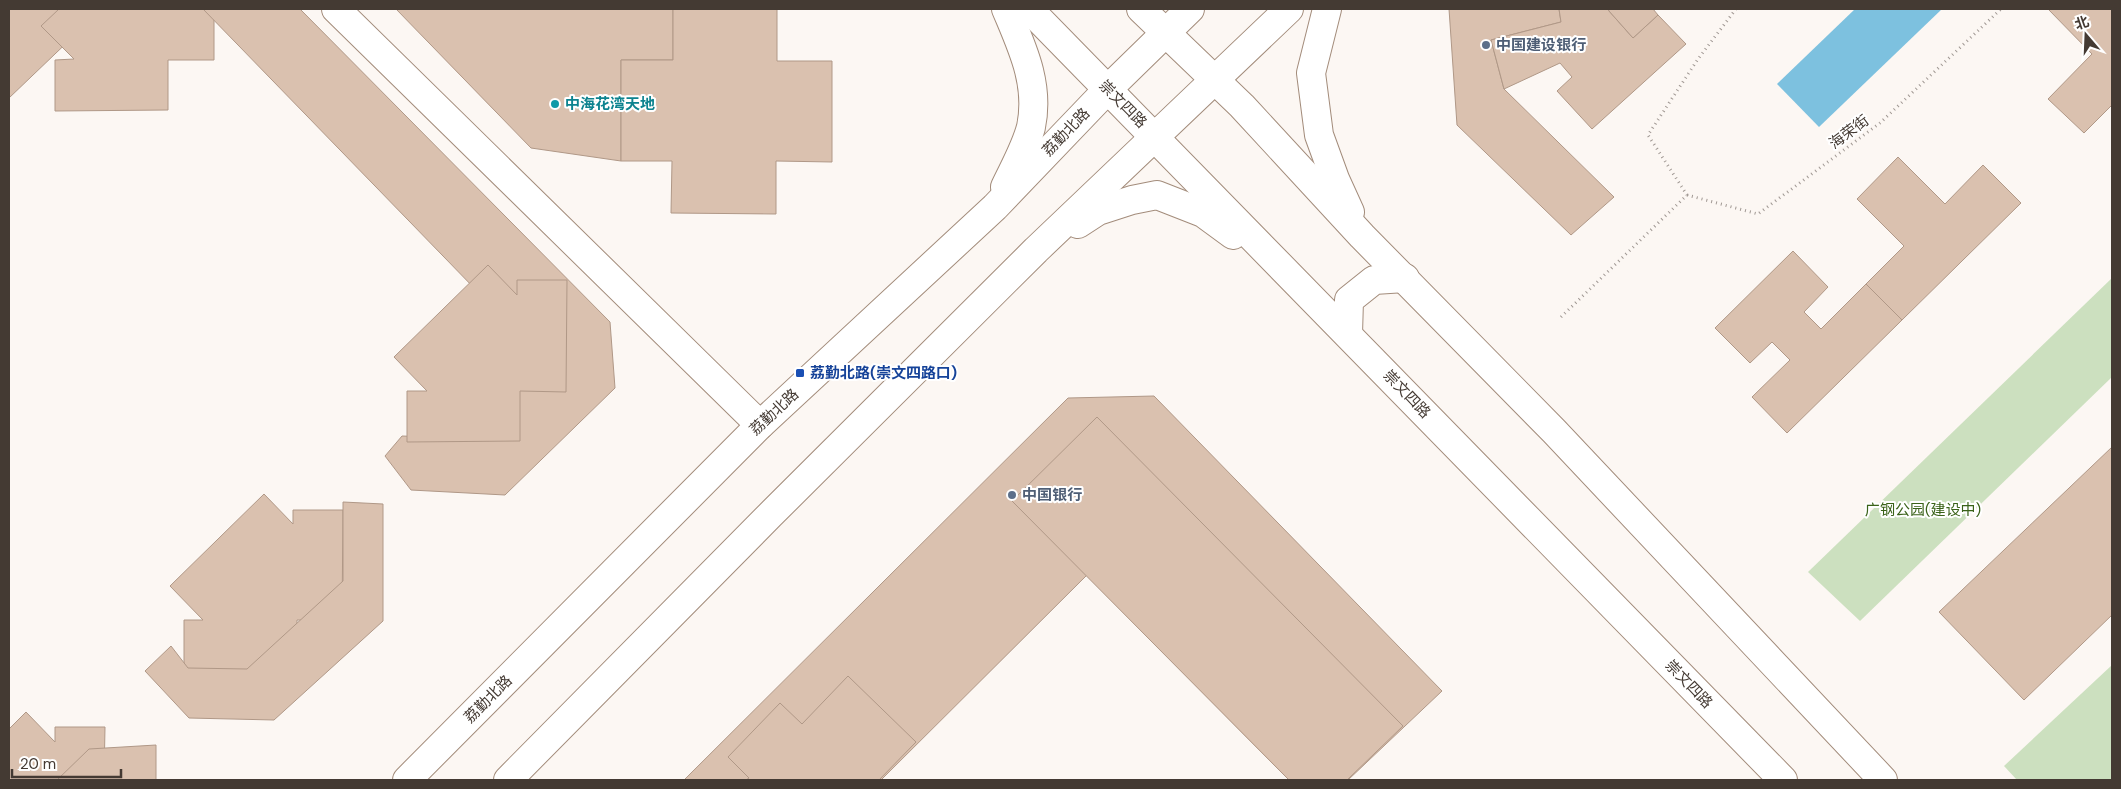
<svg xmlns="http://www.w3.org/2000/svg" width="2121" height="789" font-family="'DM Sans','Noto Sans SC',sans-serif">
  <rect width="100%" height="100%" fill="#fcf7f3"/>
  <g fill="#cce0bf">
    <polygon points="2112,278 2112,377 1860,621 1808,572"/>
    <polygon points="2112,665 2112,780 2017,780 2004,766"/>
  </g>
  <polygon fill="#7dc1df" points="1855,9 1942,9 1819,127 1777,84"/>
  <g fill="#dac1af" stroke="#b09887">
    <polygon points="9,9 102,9 9,98"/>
    <polygon points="59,9 214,9 214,60 168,60 168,110 55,111 55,60 74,59 41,26"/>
    <polygon points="203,9 300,9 610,322 615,388 505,495 411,490 385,456 402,436 460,438 546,362"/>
    <polygon points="396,9 673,9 673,60 621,60 621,161 531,148"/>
    <polygon points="673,9 777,9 777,61 832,61 832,162 776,161 776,214 671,213 672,161 621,161 621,60 673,60"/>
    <polygon points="1449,9 1559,9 1561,22 1491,40 1504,89 1614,197 1571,235 1457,125"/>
    <polygon points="1559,9 1608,9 1609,11 1633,38 1658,15 1686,44 1592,129 1557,91 1572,77 1560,63 1504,89 1491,40 1561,22"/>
    <polygon points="1608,9 1653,9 1658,15 1633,38 1609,11"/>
    <polygon points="2048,9 2112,9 2112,105 2084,133 2048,99 2092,54"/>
    <polygon points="1898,157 1945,204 1983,165 2021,203 1902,320 1866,284 1904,246 1857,199"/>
    <polygon points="1793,251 1828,287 1804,312 1821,329 1866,284 1902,320 1787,433 1752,397 1790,360 1772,342 1750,363 1715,328"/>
    <polygon points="488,265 517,295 517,280 567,280 566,392 520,391 520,441 407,442 407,391 427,391 394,357"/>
    <polygon points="1154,396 1442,691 1348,780 1289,780 1087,575 881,780 684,780 1068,398"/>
    <polygon points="1097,417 1403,726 1347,780 1289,780 1012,501"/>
    <polygon points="2112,447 2112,615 2024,700 1939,612"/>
    <polygon points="264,494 293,524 293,510 343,510 342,621 297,620 297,671 184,671 184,620 203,620 170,586"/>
    <polygon points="343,502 383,504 383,621 274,720 189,718 145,671 171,646 188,668 247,669 343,581"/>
    <polygon points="848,676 916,742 879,780 746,780 749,778 728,757 780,703 802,724"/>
    <polygon points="26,712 55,742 55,727 105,727 104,780 9,780 9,729"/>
    <polygon points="156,745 156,780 57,780 89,749"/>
  </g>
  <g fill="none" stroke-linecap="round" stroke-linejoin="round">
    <defs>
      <polyline id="minor" points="336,9 760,425"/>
      <g id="secondary">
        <polyline points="1029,9 1783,780"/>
        <polyline points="1141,9 1242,106 1362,236 1554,431 1883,780"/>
        <polyline points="1327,9 1311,73 1319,135 1335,179 1350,212"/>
        <path d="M1005,187C1014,168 1026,147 1031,127C1040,84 1022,47 1006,9"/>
        <polyline points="1078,224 1098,211 1132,200 1157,195 1203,213 1233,235"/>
        <polyline points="1348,334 1349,300 1374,280 1405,278"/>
        <polyline points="407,780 760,425 995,207 1108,89 1190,9"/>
        <polyline points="508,780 770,515 1036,250 1289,9"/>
      </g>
    </defs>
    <use href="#minor" stroke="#a38c7b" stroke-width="30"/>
    <use href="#secondary" stroke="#a38c7b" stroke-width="30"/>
    <g stroke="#a09893" stroke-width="3" stroke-dasharray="1 4" stroke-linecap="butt">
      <polyline points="1687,195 1758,214 1880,123 2001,9"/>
      <polyline points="1561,317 1687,195 1648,135 1698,59 1736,9"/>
    </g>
    <use href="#minor" stroke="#fff" stroke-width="28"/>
    <use href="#secondary" stroke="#fff" stroke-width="28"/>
  </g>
  <g fill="#5c6f8a" stroke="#fff" stroke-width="2">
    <circle cx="1486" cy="45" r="5"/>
    <circle cx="1012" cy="495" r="5"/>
  </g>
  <circle fill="#0f9aa8" stroke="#fff" stroke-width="2" cx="555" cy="104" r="5"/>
  <rect fill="#1a4fb4" stroke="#fff" stroke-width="2" x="795" y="368" width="10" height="10" rx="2.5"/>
  <g text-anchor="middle" stroke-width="4" stroke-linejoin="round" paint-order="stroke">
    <g font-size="15" font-weight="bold" fill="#4e5e75" stroke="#fff" text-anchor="start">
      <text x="1496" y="50">中国建设银行</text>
      <text x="1022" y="500">中国银行</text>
    </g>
    <g font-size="15" font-weight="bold" fill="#0d838f" stroke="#fff" text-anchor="start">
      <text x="565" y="109">中海花湾天地</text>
    </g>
    <g font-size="15" fill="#443a33" stroke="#fff">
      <text transform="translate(1123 104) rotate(45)" y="5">崇文四路</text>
      <text transform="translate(1066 132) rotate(-46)" y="5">荔勤北路</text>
      <text transform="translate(1849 132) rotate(-37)" y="5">海荣街</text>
      <text transform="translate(1407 394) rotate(46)" y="5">崇文四路</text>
      <text transform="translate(774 412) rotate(-43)" y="5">荔勤北路</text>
      <text transform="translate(1689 684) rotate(46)" y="5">崇文四路</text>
      <text transform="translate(488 699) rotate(-45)" y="5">荔勤北路</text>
    </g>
    <g font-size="15" font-weight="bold" fill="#164399" stroke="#fff" text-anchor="start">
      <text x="810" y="378">荔勤北路(崇文四路口)</text>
    </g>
    <g font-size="15" fill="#3a6219" stroke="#fff">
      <text x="1923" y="515">广钢公园(建设中)</text>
    </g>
  </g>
  <rect width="2121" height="789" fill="none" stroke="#443a33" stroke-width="20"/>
  <g transform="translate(2086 35) rotate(341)" stroke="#ffffff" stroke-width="4" paint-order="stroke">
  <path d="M0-4L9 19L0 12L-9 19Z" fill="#443a33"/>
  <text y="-8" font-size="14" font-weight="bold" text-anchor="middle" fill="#443a33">北</text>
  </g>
  <path d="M12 769v8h109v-8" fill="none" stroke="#443a33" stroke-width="2.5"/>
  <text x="20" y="769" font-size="15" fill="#443a33" stroke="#ffffff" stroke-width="4" paint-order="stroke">20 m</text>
</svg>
